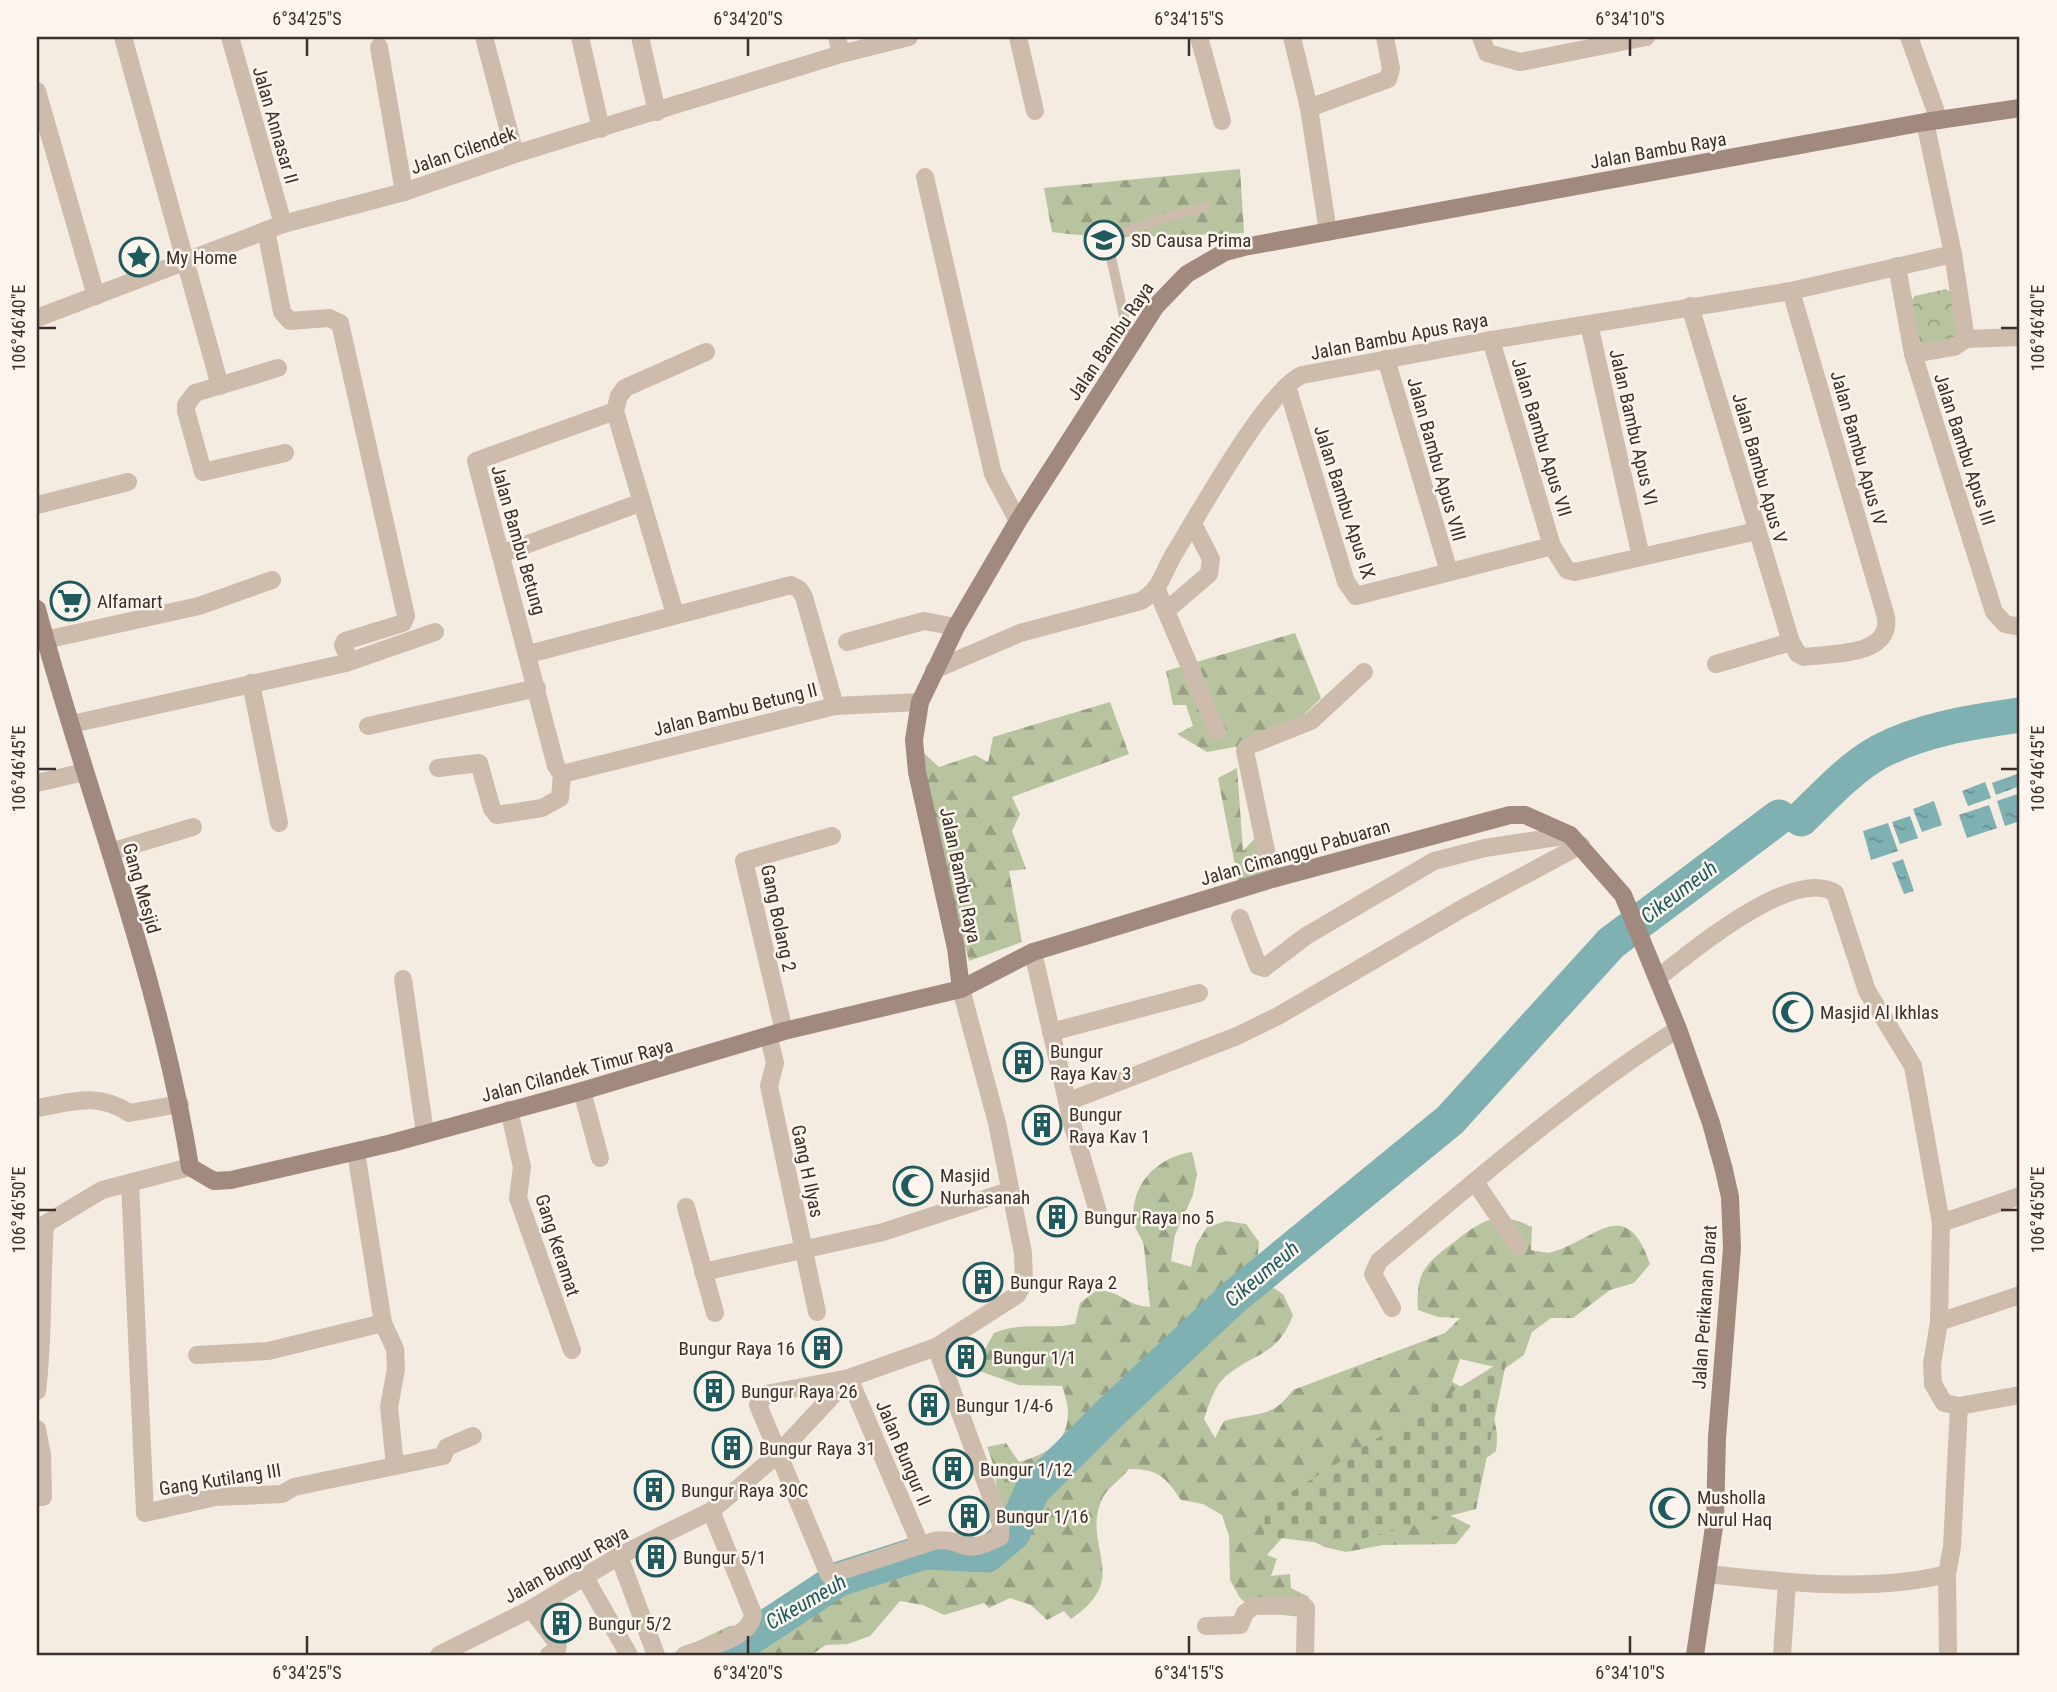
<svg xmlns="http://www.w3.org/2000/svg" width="2057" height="1692" font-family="'Roboto Condensed',sans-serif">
  <defs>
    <pattern id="forest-firs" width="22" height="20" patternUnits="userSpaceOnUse" patternTransform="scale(1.75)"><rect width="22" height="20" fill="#b8c4a0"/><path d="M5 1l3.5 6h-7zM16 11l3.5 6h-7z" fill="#97a083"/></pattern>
    <pattern id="cemetery-stones" width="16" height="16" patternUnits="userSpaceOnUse" patternTransform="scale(1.75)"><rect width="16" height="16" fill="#b8c4a0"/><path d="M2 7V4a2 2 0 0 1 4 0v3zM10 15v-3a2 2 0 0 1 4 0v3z" fill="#97a083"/></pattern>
    <pattern id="park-crowns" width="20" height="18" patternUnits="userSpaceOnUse" patternTransform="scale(1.75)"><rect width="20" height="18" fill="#b8c4a0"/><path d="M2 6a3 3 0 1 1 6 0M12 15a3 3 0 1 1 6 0" fill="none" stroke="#97a083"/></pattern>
    <pattern id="water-ripples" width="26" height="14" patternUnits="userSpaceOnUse" patternTransform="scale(1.75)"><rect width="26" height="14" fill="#7fb0b2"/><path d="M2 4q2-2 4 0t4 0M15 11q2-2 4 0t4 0" fill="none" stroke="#699091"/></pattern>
  </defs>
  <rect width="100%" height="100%" fill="#f4ebe1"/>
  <g fill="url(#forest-firs)">
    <path d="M1240,169L1244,233C1180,235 1115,241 1052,232L1044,188Z"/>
    <polygon points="1295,633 1321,698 1279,739 1207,752 1177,734 1193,726 1186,705 1173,705 1166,671"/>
    <polygon points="1110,702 1129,754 1012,797 1020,814 1012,831 1026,869 1009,871 1022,942 969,961 912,742 939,767 975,755 988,762 993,737"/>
    <polygon points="1237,768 1243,851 1257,836 1267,876 1238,881 1218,778"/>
    <path d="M1192,1152L1197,1174L1193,1195L1175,1235L1171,1261L1191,1267L1196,1245L1207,1227L1226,1221L1246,1224L1259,1242L1257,1264L1266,1283L1283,1294L1293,1315C1277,1357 1256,1351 1226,1376C1214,1386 1209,1405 1204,1419L1215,1438L1224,1421C1256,1412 1271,1420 1293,1390L1445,1333L1460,1318L1438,1317L1418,1310C1415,1269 1428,1262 1458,1239C1485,1218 1499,1211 1532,1227L1531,1250C1538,1251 1546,1254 1552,1252C1597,1239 1626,1194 1650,1264L1634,1283L1610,1290L1573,1318H1551L1532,1332L1524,1355L1504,1369L1460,1359L1452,1382C1486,1399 1501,1412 1496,1451L1477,1465L1436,1508L1471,1526L1456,1544L1383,1545L1346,1552L1324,1547L1305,1536L1282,1538L1267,1555L1277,1559L1271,1576L1290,1574L1291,1588L1309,1597L1301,1617L1257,1612L1240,1598L1230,1580L1229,1536L1222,1515L1203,1504L1181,1500C1165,1476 1158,1469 1129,1469C1122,1478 1108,1488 1103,1497C1079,1547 1134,1576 1071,1619L1064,1611L1047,1620L1031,1605L1010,1598L989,1608L984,1603L944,1615L923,1605L900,1601L870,1636L848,1644L826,1645L811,1655H669L729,1626L772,1624C797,1597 797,1580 839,1583V1579L921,1548L994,1544C997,1510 1001,1479 987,1447L1006,1443L1019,1462C1061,1451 1078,1428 1062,1386L1019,1385L974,1369L994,1333C1025,1321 1044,1330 1075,1324L1080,1303L1097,1290C1125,1292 1123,1305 1150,1307C1148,1287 1146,1267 1144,1247C1143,1238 1135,1231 1134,1223C1129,1184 1158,1157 1192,1152Z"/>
  </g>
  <polygon fill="url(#cemetery-stones)" points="1507,1358 1476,1509 1337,1545 1264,1536 1265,1508"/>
  <polygon fill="url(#park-crowns)" points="1946,289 1952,293 1961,335 1950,343 1921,347 1910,302 1915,296"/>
  <g fill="url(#water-ripples)">
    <polygon points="2020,773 2020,786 1996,795 1992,783"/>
    <polygon points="1985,782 1991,798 1968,806 1962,791"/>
    <polygon points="2020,793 2020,821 2005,826 1997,801"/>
    <polygon points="1934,801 1942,825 1922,832 1913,809"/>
    <polygon points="1989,805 1997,828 1967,838 1959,815"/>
    <polygon points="1910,816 1918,838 1900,844 1892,822"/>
    <polygon points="1888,823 1898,851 1871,860 1863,831"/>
    <polygon points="1903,859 1914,891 1904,894 1892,863"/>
  </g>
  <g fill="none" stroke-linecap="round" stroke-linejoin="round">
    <g stroke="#7fb0b2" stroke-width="35">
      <path d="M1801,819C1825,796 1850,768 1879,752C1923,729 1972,722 2020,715"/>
      <polyline points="717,1655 733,1649 839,1579 924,1552 987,1555 1013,1533 1032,1491 1110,1413 1234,1297 1450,1120 1611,943 1779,817"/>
    </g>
    <polyline stroke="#cdbbac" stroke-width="10" points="1130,344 1107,239 1154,221 1205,207"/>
    <g stroke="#cdbbac" stroke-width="18">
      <polyline points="123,37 220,386"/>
      <polyline points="230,37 283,224"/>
      <polyline points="484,37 515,154"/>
      <polyline points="580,37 601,129"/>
      <polyline points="640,37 657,112"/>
      <polyline points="837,37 841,54"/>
      <polyline points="1018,37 1035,111"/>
      <polyline points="1199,37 1222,121"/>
      <polyline points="1292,37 1309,108 1328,232"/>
      <polyline points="1481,37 1487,53 1520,62 1646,37"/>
      <polyline points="1909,37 1939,120"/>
      <polyline points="379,47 404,192"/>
      <polyline points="37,91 96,296"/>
      <polyline points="1309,108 1388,79 1391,69 1385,37"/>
      <polyline points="1925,122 1953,254"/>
      <polyline points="925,177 993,474 1018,521"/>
      <polyline points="266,230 282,312 290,321 329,318 340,323 406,616 403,623 345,641 343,645 350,661"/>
      <polyline points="1897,266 1913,354 1994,612 2005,624 2020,627"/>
      <path d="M1690,306L1791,642L1798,654L1804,657C1832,653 1891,657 1886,617L1791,291"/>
      <polyline points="37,318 283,224 404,192 515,154 841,54 909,37"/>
      <polyline points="1589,324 1641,557"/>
      <polyline points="1491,340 1552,546 1567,570 1575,572 1757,531"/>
      <polyline points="1913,354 1954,347 1966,339"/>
      <polyline points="1386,359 1449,572"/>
      <polyline points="278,368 195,393 186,405 186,411 203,472 285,453"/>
      <polyline points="1287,386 1346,582 1356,596 1552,546"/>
      <polyline points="37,505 128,482"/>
      <polyline points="501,554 642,502"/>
      <polyline points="1157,590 1217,731"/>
      <polyline points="1167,610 1209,574 1211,559 1193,524"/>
      <polyline points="675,614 615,411 619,396 625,388 706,352"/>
      <polyline points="45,640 199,606 272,580"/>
      <polyline points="847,642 924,621 956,627"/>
      <polyline points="529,654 791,585 799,589 804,597 835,706"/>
      <polyline points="1716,664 1791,642"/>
      <path d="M934,670L1020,633L1141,601C1162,588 1162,574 1174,554C1197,517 1267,390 1302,375L1491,340L1791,291L1953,254L1966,339L2020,337"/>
      <polyline points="251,683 279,823"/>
      <polyline points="72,724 346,663 435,632"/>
      <polyline points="368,726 537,688"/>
      <polyline points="438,768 479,763 492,809 497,815 542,808 560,798 562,774"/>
      <polyline points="562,774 556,766 476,461 615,411"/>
      <polyline points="562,774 835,706 920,702"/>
      <polyline points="37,783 84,772"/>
      <polyline points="110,852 193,827"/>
      <polyline points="1272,879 1245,751 1248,746 1311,721 1364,672"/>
      <polyline points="1240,918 1258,966 1264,968 1306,936 1434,861 1485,848 1570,835"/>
      <polyline points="1033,952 1073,1127 1098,1212"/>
      <path d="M1658,978C1690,952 1794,866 1835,893L1867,991L1913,1066L1941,1223L1939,1322L1932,1364L1933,1384L1944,1403L1959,1406L2020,1395"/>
      <polyline points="403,979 425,1133"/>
      <polyline points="784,1031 744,861 832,836"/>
      <polyline points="1051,1032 1199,993"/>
      <polyline points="769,1038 775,1063 769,1086 817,1312"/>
      <polyline points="582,1091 600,1158"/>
      <polyline points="1067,1102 1237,1036 1278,1016 1463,908 1581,845"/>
      <path d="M37,1108C72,1102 98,1092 129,1113L180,1104"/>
      <polyline points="509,1110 522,1167 518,1198 572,1350"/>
      <polyline points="1475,1182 1519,1247"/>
      <polyline points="130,1183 145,1513 215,1497 282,1494 294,1487 395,1466 389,1407 396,1369 395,1349 383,1323 356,1152"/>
      <polyline points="686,1207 715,1313"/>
      <polyline points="1941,1223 2020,1196"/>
      <polyline points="37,1229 102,1190 190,1167"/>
      <polyline points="703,1272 883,1232 1009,1191"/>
      <path d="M1392,1308L1373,1274L1379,1261C1476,1181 1572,1096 1678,1029"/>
      <polyline points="1939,1322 2020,1295"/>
      <polyline points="197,1355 268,1351 383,1323"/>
      <path d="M37,1391C44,1336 41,1280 45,1225"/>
      <polyline points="37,1429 42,1455 43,1497 37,1497"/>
      <polyline points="395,1466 443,1456 447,1447 473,1436"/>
      <path d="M920,1544L849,1378L766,1394L758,1405L829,1575L934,1541C967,1536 957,1559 1000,1537L1001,1524L936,1347"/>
      <polyline points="619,1556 656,1655"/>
      <path d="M1707,1574C1783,1582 1872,1593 1947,1574L1952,1547L1959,1406"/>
      <polyline points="1947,1574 1948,1655"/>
      <polyline points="584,1576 629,1655"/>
      <polyline points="531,1609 558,1644 557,1650 549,1655"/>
      <polyline points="1206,1626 1240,1625 1245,1613 1254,1606 1303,1605 1306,1608 1305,1655"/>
      <polyline points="439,1655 531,1609 619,1556 711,1511 777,1455 849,1378 936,1347 1017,1295 1024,1283 1023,1253 997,1123 961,989"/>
      <path d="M685,1655C706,1647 751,1639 753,1614L711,1511"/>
      <polyline points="1782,1655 1787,1583"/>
    </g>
    <g stroke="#a18a7d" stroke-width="18">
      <path d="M37,609C87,795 160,977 190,1167L214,1181L231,1180L392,1143L582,1091L784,1031L961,989L1033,952L1272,879L1510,815H1525L1570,835L1623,895L1678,1029L1711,1123L1724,1170L1730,1197L1732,1248L1717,1438L1715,1520L1695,1655"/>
      <polyline points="961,989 956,948 917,772 914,740 920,702 956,627 1018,521 1156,306 1187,274 1225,252 1244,247 1925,122 2020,108"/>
    </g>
  </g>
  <path fill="none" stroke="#3b302b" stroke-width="2.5" d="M307,38V56M748,38V56M1189,38V56M1630,38V56M38,328H56M2001,328H2018M38,769H56M2001,769H2018M38,1210H56M2001,1210H2018M307,1636V1654M748,1636V1654M1189,1636V1654M1630,1636V1654"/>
  <defs>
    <symbol id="school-ring" viewBox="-11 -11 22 22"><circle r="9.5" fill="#fbf5ee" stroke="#1f5a5e" stroke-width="1.5"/><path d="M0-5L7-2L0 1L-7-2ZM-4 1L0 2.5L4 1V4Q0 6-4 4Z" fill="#1f5a5e"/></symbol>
    <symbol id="sight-ring" viewBox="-11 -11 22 22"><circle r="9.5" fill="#fbf5ee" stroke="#1f5a5e" stroke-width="1.5"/><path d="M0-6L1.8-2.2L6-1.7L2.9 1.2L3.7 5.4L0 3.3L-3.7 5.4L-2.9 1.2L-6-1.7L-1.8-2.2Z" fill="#1f5a5e"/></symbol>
    <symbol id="supermarket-ring" viewBox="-11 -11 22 22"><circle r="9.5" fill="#fbf5ee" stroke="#1f5a5e" stroke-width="1.5"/><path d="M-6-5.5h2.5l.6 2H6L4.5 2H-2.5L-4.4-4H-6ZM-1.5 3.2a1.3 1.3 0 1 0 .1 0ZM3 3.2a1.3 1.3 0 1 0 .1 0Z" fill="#1f5a5e"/></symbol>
    <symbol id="mosque-ring" viewBox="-11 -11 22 22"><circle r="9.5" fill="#fbf5ee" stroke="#1f5a5e" stroke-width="1.5"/><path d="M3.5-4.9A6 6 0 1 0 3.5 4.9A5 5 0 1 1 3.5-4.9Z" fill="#1f5a5e"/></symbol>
    <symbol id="building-ring" viewBox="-11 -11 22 22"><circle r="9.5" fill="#fbf5ee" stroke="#1f5a5e" stroke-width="1.5"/><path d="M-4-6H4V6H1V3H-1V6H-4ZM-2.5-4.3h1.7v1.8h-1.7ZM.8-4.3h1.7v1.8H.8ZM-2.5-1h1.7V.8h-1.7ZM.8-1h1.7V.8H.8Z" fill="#1f5a5e"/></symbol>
  </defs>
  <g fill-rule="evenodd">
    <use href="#school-ring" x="1082" y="218" width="44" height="44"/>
    <use href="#sight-ring" x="117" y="235" width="44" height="44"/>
    <use href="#supermarket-ring" x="48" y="579" width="44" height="44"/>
    <use href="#mosque-ring" x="1771" y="990" width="44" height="44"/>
    <use href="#building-ring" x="1001" y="1040" width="44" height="44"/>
    <use href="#building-ring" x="1020" y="1103" width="44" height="44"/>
    <use href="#mosque-ring" x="891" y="1164" width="44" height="44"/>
    <use href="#building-ring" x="1035" y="1195" width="44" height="44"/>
    <use href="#building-ring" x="961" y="1260" width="44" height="44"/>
    <use href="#building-ring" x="800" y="1326" width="44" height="44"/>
    <use href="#building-ring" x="944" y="1335" width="44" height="44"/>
    <use href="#building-ring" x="692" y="1369" width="44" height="44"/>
    <use href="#building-ring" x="907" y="1383" width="44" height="44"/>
    <use href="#building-ring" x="710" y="1426" width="44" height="44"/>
    <use href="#building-ring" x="931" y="1447" width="44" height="44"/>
    <use href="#building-ring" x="632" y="1468" width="44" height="44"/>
    <use href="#mosque-ring" x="1648" y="1486" width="44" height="44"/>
    <use href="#building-ring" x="947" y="1494" width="44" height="44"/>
    <use href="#building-ring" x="634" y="1535" width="44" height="44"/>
    <use href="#building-ring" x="539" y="1601" width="44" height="44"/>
  </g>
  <g text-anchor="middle" stroke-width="5" stroke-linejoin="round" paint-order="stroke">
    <g font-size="19" fill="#3b302b" stroke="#fbf5ee">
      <text transform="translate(276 125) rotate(74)" y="7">Jalan Annasar II</text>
      <text transform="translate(463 150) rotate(-19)" y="7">Jalan Cilendek</text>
      <text transform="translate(1658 150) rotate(-10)" y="7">Jalan Bambu Raya</text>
      <text transform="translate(1399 336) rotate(-11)" y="7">Jalan Bambu Apus Raya</text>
      <text transform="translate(1110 341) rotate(-56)" y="7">Jalan Bambu Raya</text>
      <text transform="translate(1634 427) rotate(77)" y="7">Jalan Bambu Apus VI</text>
      <text transform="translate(1542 437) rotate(73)" y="7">Jalan Bambu Apus VII</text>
      <text transform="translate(1859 448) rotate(74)" y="7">Jalan Bambu Apus IV</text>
      <text transform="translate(1965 449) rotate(72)" y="7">Jalan Bambu Apus III</text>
      <text transform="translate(1437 459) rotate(74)" y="7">Jalan Bambu Apus VIII</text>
      <text transform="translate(1760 468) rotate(74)" y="7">Jalan Bambu Apus V</text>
      <text transform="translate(1345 502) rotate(72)" y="7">Jalan Bambu Apus IX</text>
      <text transform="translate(519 540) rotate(74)" y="7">Jalan Bambu Betung</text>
      <text transform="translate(735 709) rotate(-14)" y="7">Jalan Bambu Betung II</text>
      <text transform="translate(1295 852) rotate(-16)" y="7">Jalan Cimanggu Pabuaran</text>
      <text transform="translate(961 875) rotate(78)" y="7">Jalan Bambu Raya</text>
      <text transform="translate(142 888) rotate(74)" y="7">Gang Mesjid</text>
      <text transform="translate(779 918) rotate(78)" y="7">Gang Bolang 2</text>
      <text transform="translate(577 1070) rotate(-15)" y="7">Jalan Cilandek Timur Raya</text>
      <text transform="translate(808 1171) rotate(78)" y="7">Gang H Ilyas</text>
      <text transform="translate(558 1245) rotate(72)" y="7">Gang Keramat</text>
      <text transform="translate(1704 1307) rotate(-86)" y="7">Jalan Perikanan Darat</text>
      <text transform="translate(904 1453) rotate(67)" y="7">Jalan Bungur II</text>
      <text transform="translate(220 1479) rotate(-9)" y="7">Gang Kutilang III</text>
      <text transform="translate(566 1564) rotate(-29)" y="7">Jalan Bungur Raya</text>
    </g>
    <g font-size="19" fill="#3b302b" stroke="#fbf5ee" text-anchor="start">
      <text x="1131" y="247">SD Causa Prima</text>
      <text x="166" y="264">My Home</text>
      <text x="97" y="608">Alfamart</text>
      <text x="1820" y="1019">Masjid Al Ikhlas</text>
      <text x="1050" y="1058">Bungur<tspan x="1050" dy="22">Raya Kav 3</tspan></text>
      <text x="1069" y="1121">Bungur<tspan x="1069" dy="22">Raya Kav 1</tspan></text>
      <text x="940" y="1182">Masjid<tspan x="940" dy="22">Nurhasanah</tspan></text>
      <text x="1084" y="1224">Bungur Raya no 5</text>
      <text x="1010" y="1289">Bungur Raya 2</text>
      <text x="795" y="1355" text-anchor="end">Bungur Raya 16</text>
      <text x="993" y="1364">Bungur 1/1</text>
      <text x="741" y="1398">Bungur Raya 26</text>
      <text x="956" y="1412">Bungur 1/4-6</text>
      <text x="759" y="1455">Bungur Raya 31</text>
      <text x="980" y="1476">Bungur 1/12</text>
      <text x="681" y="1497">Bungur Raya 30C</text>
      <text x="1697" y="1504">Musholla<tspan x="1697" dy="22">Nurul Haq</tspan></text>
      <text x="996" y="1523">Bungur 1/16</text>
      <text x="683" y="1564">Bungur 5/1</text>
      <text x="588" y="1630">Bungur 5/2</text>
    </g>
    <g font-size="21" font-style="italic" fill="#1f5a5e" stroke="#fbf5ee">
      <text transform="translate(1679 892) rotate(-37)" y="7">Cikeumeuh</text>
      <text transform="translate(1262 1274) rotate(-40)" y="7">Cikeumeuh</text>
      <text transform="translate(806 1602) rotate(-30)" y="7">Cikeumeuh</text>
    </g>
  </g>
  <rect width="2057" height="1692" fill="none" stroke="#fbf5ee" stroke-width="77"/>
  <rect x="38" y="38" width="1980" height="1616" fill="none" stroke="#3b302b" stroke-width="2.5"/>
  <g font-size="18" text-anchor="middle" fill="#3b302b">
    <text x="307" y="25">6°34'25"S</text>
    <text x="748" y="25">6°34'20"S</text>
    <text x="1189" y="25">6°34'15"S</text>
    <text x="1630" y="25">6°34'10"S</text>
    <text transform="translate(2038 328) rotate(-90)" y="6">106°46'40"E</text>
    <text transform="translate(19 328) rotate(-90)" y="6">106°46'40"E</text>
    <text transform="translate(2038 769) rotate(-90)" y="6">106°46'45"E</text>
    <text transform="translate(19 769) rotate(-90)" y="6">106°46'45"E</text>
    <text transform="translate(2038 1210) rotate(-90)" y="6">106°46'50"E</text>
    <text transform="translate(19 1210) rotate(-90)" y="6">106°46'50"E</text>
    <text x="307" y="1679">6°34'25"S</text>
    <text x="748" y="1679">6°34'20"S</text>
    <text x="1189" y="1679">6°34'15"S</text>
    <text x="1630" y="1679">6°34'10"S</text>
  </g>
</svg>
